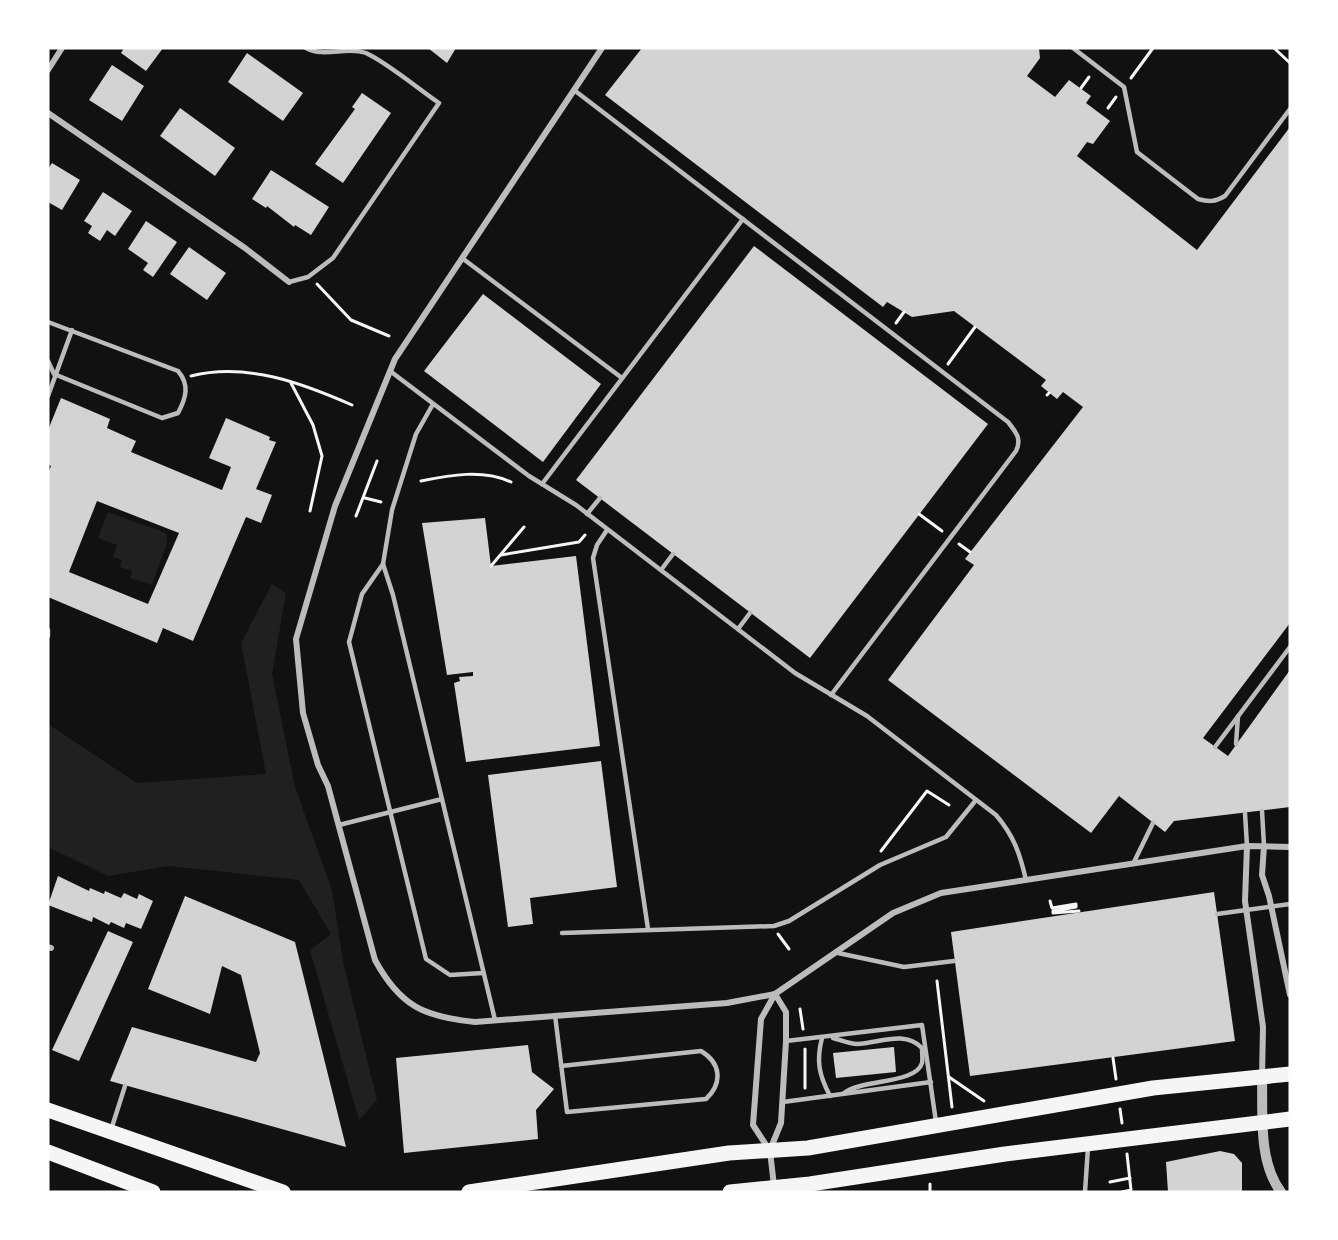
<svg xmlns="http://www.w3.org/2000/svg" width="1338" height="1240" font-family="'PT Sans Narrow',sans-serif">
  <rect width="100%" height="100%" fill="#111"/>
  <g fill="#202020">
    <polygon points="108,512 166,533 167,543 152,585 130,578 132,571 120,567 122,560 113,557 117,545 98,538"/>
    <polygon points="272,584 286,593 272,674 295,787 332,890 343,962 377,1100 359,1120 310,950 331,934 299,880 169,866 108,876 48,847 48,724 137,783 266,774 241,643"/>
  </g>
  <g fill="#d3d3d3" fill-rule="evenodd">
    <polygon points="124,48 163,48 146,71 121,53"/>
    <polygon points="428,48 456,48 447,63"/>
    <polygon points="642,48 1039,48 1040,58 1027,76 1055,97 1069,80 1091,96 1086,103 1110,121 1093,144 1087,142 1077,156 1197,250 1290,127 1290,623 1203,738 1228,756 1290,670 1290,807 1174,821 1165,832 1119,796 1091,833 888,680 974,565 965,559 1083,407 1063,392 1057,399 1041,386 1046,380 954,311 912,317 887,302 883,307 605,95"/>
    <polygon points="247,53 303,93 283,121 228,82"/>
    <polygon points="112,65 144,86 122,121 89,100"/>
    <polygon points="362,93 391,113 343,183 315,164 355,109 352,107"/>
    <polygon points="180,108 235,148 215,176 160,136"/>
    <polygon points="52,163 80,180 62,210 48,202 48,169"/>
    <polygon points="271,170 329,207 311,235 295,225 294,227 267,206 266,208 252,199"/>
    <polygon points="103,192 132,211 115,236 107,230 100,241 88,233 92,226 84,221"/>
    <polygon points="146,221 177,242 153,277 143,270 148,263 128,249"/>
    <polygon points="754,246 988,424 810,658 576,480"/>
    <polygon points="189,247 226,273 207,300 170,274"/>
    <polygon points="483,294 601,384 543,462 424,371"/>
    <path d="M61,398L110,419L107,428L136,441L131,452L222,490L231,467L209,458L226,418L270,437L269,440L276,442L256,489L272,495L261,523L246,517L193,641L163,628L157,643L48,597V473L51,466L48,464V430ZM97,501L179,533L148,604L69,572Z"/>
    <polygon points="485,518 491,566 576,556 600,746 466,762 454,683 460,681 459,677 473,676 473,672 447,675 422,523"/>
    <polygon points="601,761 617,887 530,898 533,924 508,927 488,775"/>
    <polygon points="58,876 89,891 90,888 104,894 105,891 121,898 124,893 137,899 139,894 153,901 141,929 126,923 124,928 111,922 109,925 93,917 92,922 48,905"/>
    <polygon points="1214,892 1235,1041 970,1076 951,932"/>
    <polygon points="185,896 295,942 346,1147 110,1081 132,1027 256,1062 260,1053 241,975 222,966 210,1014 148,989"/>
    <polygon points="108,931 133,942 79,1061 52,1050"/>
    <polygon points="528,1045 532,1072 554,1089 536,1110 538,1139 404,1153 396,1058"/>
    <polygon points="894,1047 896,1072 836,1078 833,1053"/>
    <polygon points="1220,1151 1234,1154 1242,1163 1242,1192 1168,1192 1166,1162"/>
  </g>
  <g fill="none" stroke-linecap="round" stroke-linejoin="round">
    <g stroke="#f5f5f5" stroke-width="3">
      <polyline points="1274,48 1290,63"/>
      <polyline points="1131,78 1153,48"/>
      <polyline points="1081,88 1089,77"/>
      <polyline points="1108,108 1116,97"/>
      <polyline points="317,284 351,320 389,336"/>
      <polyline points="896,323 904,312"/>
      <polyline points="948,364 975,327"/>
      <path d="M191,376C246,362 302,383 352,405"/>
      <polyline points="291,383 313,425 322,456 310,511"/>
      <polyline points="1047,395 1049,393"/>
      <path d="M421,481C450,475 483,469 511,482"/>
      <polyline points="365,498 381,502"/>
      <polyline points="919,514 942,531"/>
      <polyline points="356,516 377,461"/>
      <polyline points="959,544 970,552"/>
      <polyline points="501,555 579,542 585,535"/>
      <polyline points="491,566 524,527"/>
      <polyline points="881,851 927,791 949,805"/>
      <polyline points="1050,901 1052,908 1076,904 1076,907 1053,911 1053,913 1079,911"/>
      <polyline points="778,934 789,949"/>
      <polyline points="937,981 952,1107"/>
      <polyline points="800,1009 803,1029"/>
      <polyline points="805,1049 805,1088"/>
      <polyline points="1113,1058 1116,1079"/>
      <polyline points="949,1077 984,1101"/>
      <polyline points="1120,1109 1122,1123"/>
      <polyline points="1110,1182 1130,1178"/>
      <polyline points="930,1184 930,1192"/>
      <polyline points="1122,1192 1131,1190 1127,1154"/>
    </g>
    <g stroke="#bcbcbc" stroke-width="4.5">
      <path d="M1073,48L1124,87L1137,152L1198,199C1209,202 1215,202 1225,196L1290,109"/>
      <path d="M574,90L1008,422C1016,432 1022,439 1016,451L831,695"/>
      <polyline points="462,258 622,378"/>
      <path d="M289,282L308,277L333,258L439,103C420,90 386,62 366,53C347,46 324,58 306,48"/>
      <path d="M48,322L178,371C190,385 186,398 178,413L162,418L54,374L48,361"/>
      <path d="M390,371L529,476L576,505L795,673L867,716L996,815C1014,836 1020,854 1026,880"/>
      <polyline points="48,396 72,330"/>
      <polyline points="433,404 416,434 392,510 383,564 393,595 495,1020"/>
      <polyline points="542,484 743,219"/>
      <polyline points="587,514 600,498"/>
      <polyline points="607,530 597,545 593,558 648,929"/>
      <polyline points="383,564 362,594 349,642 426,959 450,975 483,973"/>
      <polyline points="661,570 673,554"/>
      <polyline points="738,629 750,613"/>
      <polyline points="48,630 48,636"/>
      <polyline points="1236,744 1238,716"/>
      <polyline points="1215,747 1290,647"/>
      <polyline points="1262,811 1264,846"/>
      <polyline points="1245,813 1247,846"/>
      <polyline points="339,825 442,799"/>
      <polyline points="1133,864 1153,823"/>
      <polyline points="1217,914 1290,904"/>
      <polyline points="562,933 774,926 789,921 880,865 946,837 976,800"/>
      <polyline points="838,953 904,967 954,961"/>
      <path d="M555,1015L567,1112L706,1099C723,1083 721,1063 701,1051L561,1066"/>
      <path d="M822,1038C816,1061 819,1075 830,1096"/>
      <path d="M833,1038C841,1040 849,1044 857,1044C880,1043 904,1030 922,1048C922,1053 923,1059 922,1063C916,1084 862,1079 844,1093"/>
      <polyline points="786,1041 922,1025 936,1122"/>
      <polyline points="783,1102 931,1082"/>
      <polyline points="111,1130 125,1086"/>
      <polyline points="1085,1192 1088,1147"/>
    </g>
    <g stroke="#bcbcbc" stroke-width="6">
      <path d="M602,48L395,359L335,506L296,639L303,713L318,765L328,786L375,960C400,1006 424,1017 475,1022L727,1003L775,994L893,913L941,893L1247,846L1290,847"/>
      <polyline points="48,70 62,48"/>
      <polyline points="48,113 245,248 289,282"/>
      <polyline points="1247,846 1245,901 1263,1027 1262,1077"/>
      <polyline points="1264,846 1262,875 1269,896 1290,995"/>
      <polyline points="48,947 51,948"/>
      <polyline points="770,1150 781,1123 786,1041 786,1012 775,994"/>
      <polyline points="774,1186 770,1151 753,1125 761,1019 775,994"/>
    </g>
    <path stroke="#bcbcbc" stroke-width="10" d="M1262,1078C1263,1114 1258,1162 1281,1192"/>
    <g stroke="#f5f5f5" stroke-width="15">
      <polyline points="48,1110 283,1192"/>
      <polyline points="48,1152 153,1192"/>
      <polyline points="469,1192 729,1153 808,1148 1153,1088 1290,1074"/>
      <polyline points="730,1192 810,1184 1005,1154 1290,1119"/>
    </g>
  </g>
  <rect width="1338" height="1240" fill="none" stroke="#ffffff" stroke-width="99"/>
</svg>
